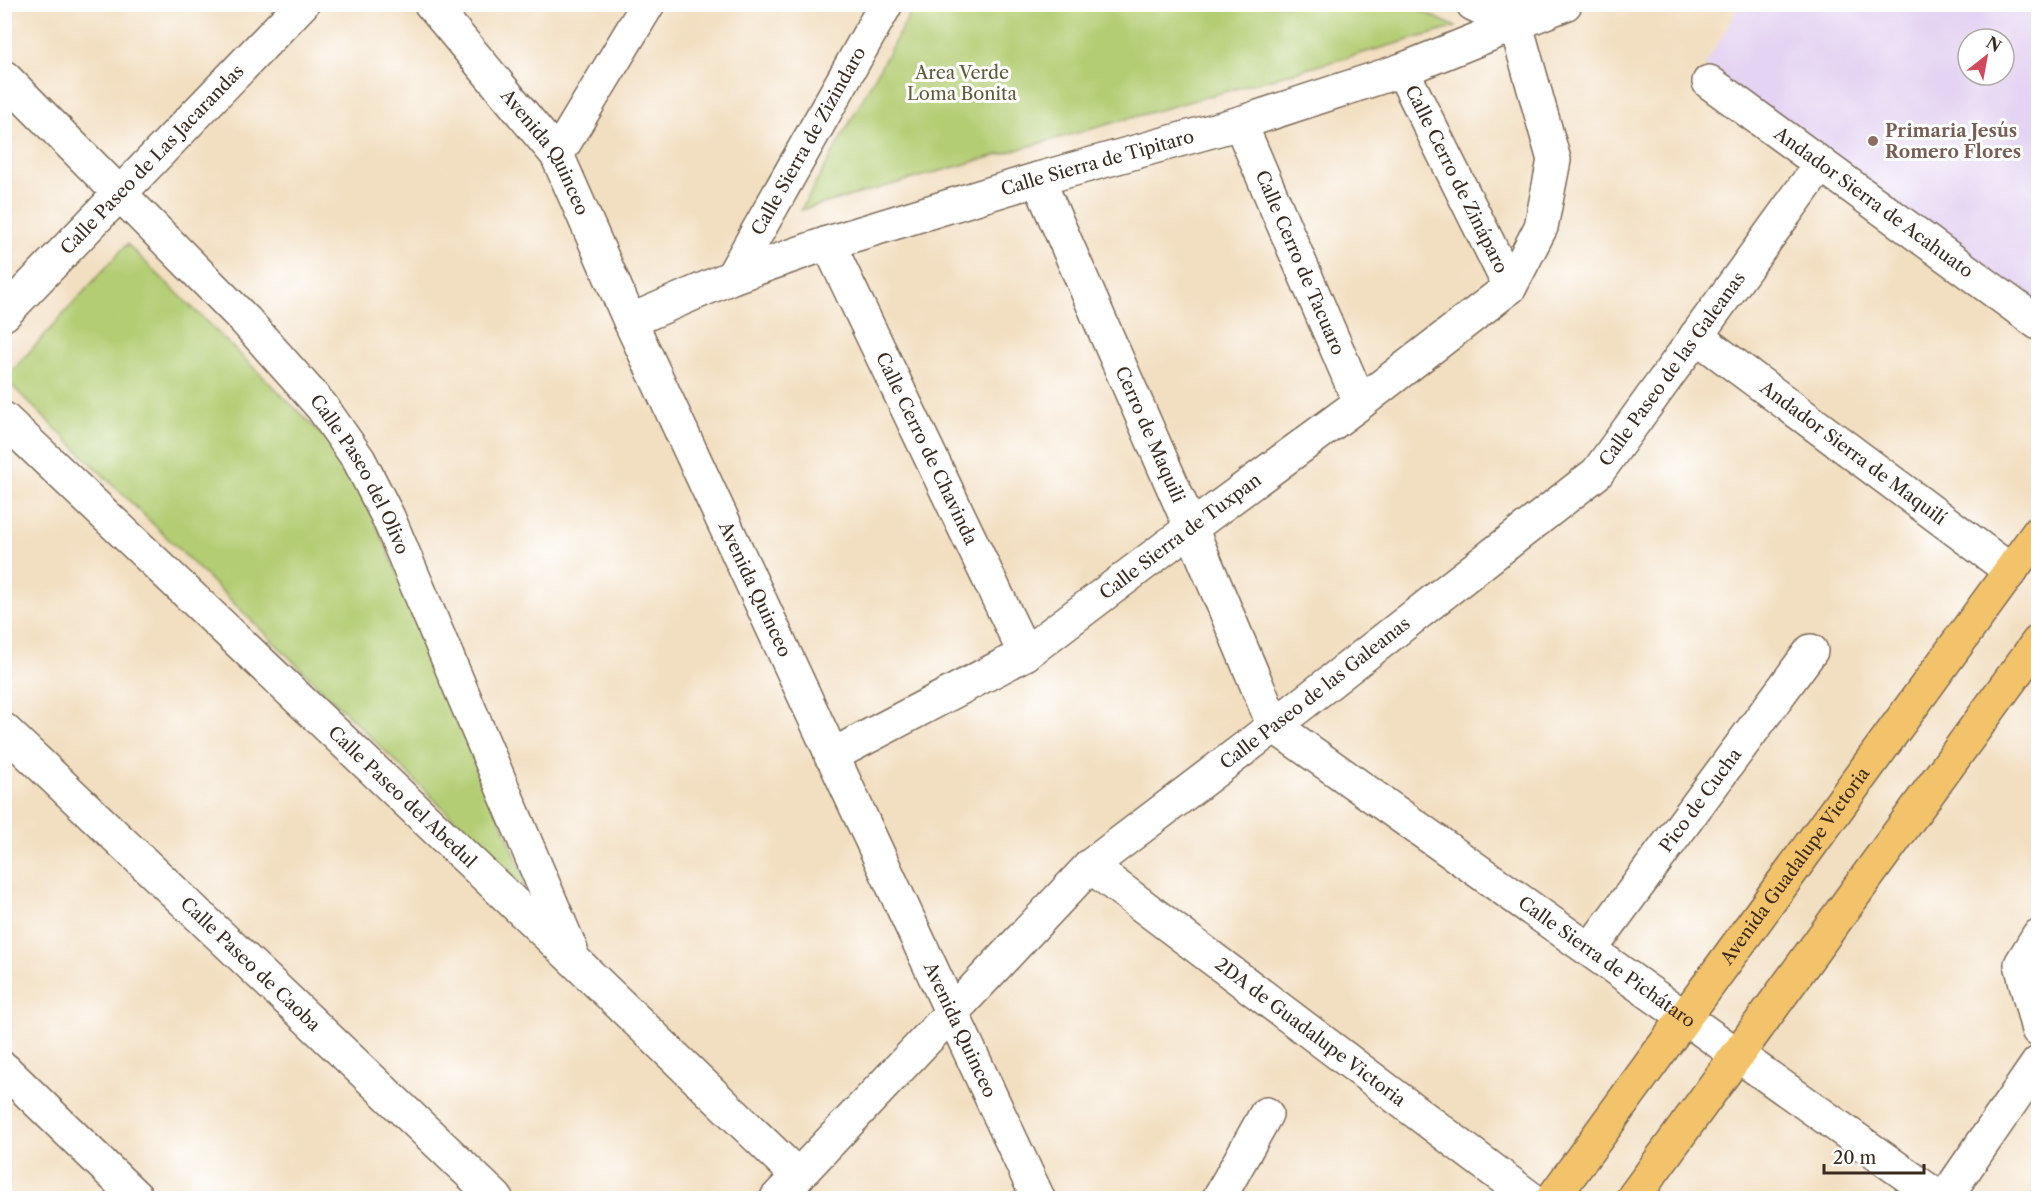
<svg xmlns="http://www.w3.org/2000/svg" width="2043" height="1203" font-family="'Libre Caslon Text',serif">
  <rect width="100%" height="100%" fill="#fff"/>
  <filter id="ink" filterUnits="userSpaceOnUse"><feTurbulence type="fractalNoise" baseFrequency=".0167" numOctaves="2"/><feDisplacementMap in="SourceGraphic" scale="12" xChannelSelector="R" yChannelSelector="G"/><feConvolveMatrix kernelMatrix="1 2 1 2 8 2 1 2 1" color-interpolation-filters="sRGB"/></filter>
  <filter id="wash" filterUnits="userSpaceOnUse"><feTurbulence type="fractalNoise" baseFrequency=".008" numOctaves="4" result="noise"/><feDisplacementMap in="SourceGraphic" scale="24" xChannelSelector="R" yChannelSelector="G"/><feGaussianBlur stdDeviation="1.35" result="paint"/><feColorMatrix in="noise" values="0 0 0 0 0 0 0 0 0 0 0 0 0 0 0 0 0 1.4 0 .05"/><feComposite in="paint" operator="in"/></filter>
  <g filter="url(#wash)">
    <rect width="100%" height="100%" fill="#f2dec0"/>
    <path fill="#e4d3f2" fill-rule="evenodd" d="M1740,5H2038V314L1705,66ZM1968,39H2004V75H1968Z"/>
    <g fill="#b3cd73" stroke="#777c48" stroke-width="1.5">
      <polygon points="1409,5 1456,27 801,210 915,5"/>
      <polygon points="127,244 351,463 532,895 5,379"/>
    </g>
  </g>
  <g filter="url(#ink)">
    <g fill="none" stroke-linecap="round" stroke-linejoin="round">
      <defs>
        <g id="minor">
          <path id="s1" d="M431,4L557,155L630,321L1038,1198"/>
          <path id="s2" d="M1402,70L1510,287"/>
          <path id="s3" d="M4,77L245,320L322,407L359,460L388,517L571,950"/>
          <path id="s4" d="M1709,82L2038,323"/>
          <path id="s5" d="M1240,123L1360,403"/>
          <polyline points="557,155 648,4"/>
          <path id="s6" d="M1038,179L1191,528L1274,726"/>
          <path id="s7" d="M828,243L1025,654"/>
          <path id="s8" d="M732,277L886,4"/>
          <path id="s9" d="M4,314L302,4"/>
          <path id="s10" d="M630,321L732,277L828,243L1038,179L1240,123L1402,70L1565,4"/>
          <path id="s11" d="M1696,336L2011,571"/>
          <path id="s12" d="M4,419L576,962L798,1176"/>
          <path id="s13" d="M1274,726L1939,1198"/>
          <path id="s14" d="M4,730L496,1198"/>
          <path id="s15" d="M831,756L1025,654L1191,528L1360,403L1510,287L1541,227L1554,160L1516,25L1473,4"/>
          <path id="s16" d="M1090,866L1530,1198"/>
          <polyline points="2038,936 2021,964 2038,1030"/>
          <path id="s17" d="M1590,950L1811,651"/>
          <polyline points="4,1069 137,1198"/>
          <path id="s18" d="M777,1198L1090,866L1274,726L1597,473L1821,164"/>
          <polyline points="1219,1198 1266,1114"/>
          <polyline points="1945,1198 2038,1063"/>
        </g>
        <g id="major">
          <path id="s19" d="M1553,1198L2038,533"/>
          <polyline points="1633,1198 2038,642"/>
        </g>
      </defs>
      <use href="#minor" stroke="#7b6957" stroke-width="36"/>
      <use href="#major" stroke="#7b6957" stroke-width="36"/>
      <use href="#minor" stroke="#fff" stroke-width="33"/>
      <use href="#major" stroke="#f2c36a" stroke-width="33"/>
    </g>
  </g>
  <circle fill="#8d6e63" stroke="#fff" stroke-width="2" cx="1873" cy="141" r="6"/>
  <g text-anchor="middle" stroke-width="6" stroke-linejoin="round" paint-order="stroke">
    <g font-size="18" fill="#5f5b38" stroke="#fff">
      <text x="962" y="79">Area Verde<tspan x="962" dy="21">Loma Bonita</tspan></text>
    </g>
    <g font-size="18" font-weight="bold" fill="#785e54" stroke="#fff" text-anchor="start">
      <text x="1885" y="137">Primaria Jesús<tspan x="1885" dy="21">Romero Flores</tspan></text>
    </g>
    <g font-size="18" fill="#3b2a1e" stroke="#fff">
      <text dy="6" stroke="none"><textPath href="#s8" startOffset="156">Calle Sierra de Zizindaro</textPath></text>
      <text dy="6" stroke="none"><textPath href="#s1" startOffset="188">Avenida Quinceo</textPath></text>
      <text dy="6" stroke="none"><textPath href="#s9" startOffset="214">Calle Paseo de Las Jacarandas</textPath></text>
      <text dy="6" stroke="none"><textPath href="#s10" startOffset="494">Calle Sierra de Tipitaro</textPath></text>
      <text dy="6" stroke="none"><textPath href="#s2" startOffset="122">Calle Cerro de Zináparo</textPath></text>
      <text dy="6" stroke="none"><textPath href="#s4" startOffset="204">Andador Sierra de Acahuato</textPath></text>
      <text dy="6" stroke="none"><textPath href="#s5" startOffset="152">Calle Cerro de Tacuaro</textPath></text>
      <text dy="6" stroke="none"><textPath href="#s18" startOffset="1226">Calle Paseo de las Galeanas</textPath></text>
      <text dy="6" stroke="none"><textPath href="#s6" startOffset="279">Cerro de Maquili</textPath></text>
      <text dy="6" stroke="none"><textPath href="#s7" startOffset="228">Calle Cerro de Chavinda</textPath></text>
      <text dy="6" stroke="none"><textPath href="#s11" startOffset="196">Andador Sierra de Maquilí</textPath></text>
      <text dy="6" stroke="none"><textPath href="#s3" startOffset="536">Calle Paseo del Olivo</textPath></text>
      <text dy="6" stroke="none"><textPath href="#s15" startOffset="414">Calle Sierra de Tuxpan</textPath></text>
      <text dy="6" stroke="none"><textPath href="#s1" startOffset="674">Avenida Quinceo</textPath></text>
      <text dy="6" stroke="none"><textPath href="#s18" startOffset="740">Calle Paseo de las Galeanas</textPath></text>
      <text dy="6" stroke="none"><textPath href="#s12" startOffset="549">Calle Paseo del Abedul</textPath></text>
      <text dy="6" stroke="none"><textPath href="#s17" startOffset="186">Pico de Cucha</textPath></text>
      <text dy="6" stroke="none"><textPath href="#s19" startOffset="411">Avenida Guadalupe Victoria</textPath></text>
      <text dy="6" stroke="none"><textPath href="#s13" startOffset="408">Calle Sierra de Pichátaro</textPath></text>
      <text dy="6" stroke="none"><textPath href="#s14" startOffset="340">Calle Paseo de Caoba</textPath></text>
      <text dy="6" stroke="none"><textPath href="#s1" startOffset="1160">Avenida Quinceo</textPath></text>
      <text dy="6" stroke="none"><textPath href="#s16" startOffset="276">2DA de Guadalupe Victoria</textPath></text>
    </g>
  </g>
  <rect width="2043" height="1203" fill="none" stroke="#fff" stroke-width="24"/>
  <g transform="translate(1986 57) rotate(31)"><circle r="28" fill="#ffffff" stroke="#b1aaa5" stroke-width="1.5"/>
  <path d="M0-4.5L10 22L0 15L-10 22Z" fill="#d1495b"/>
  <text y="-9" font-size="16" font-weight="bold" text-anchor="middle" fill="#3b2a1e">N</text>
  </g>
  <path d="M1824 1164v9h100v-9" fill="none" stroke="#3b2a1e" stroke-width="3"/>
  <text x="1833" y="1164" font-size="18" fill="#3b2a1e" stroke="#ffffff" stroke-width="4.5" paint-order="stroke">20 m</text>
</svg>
